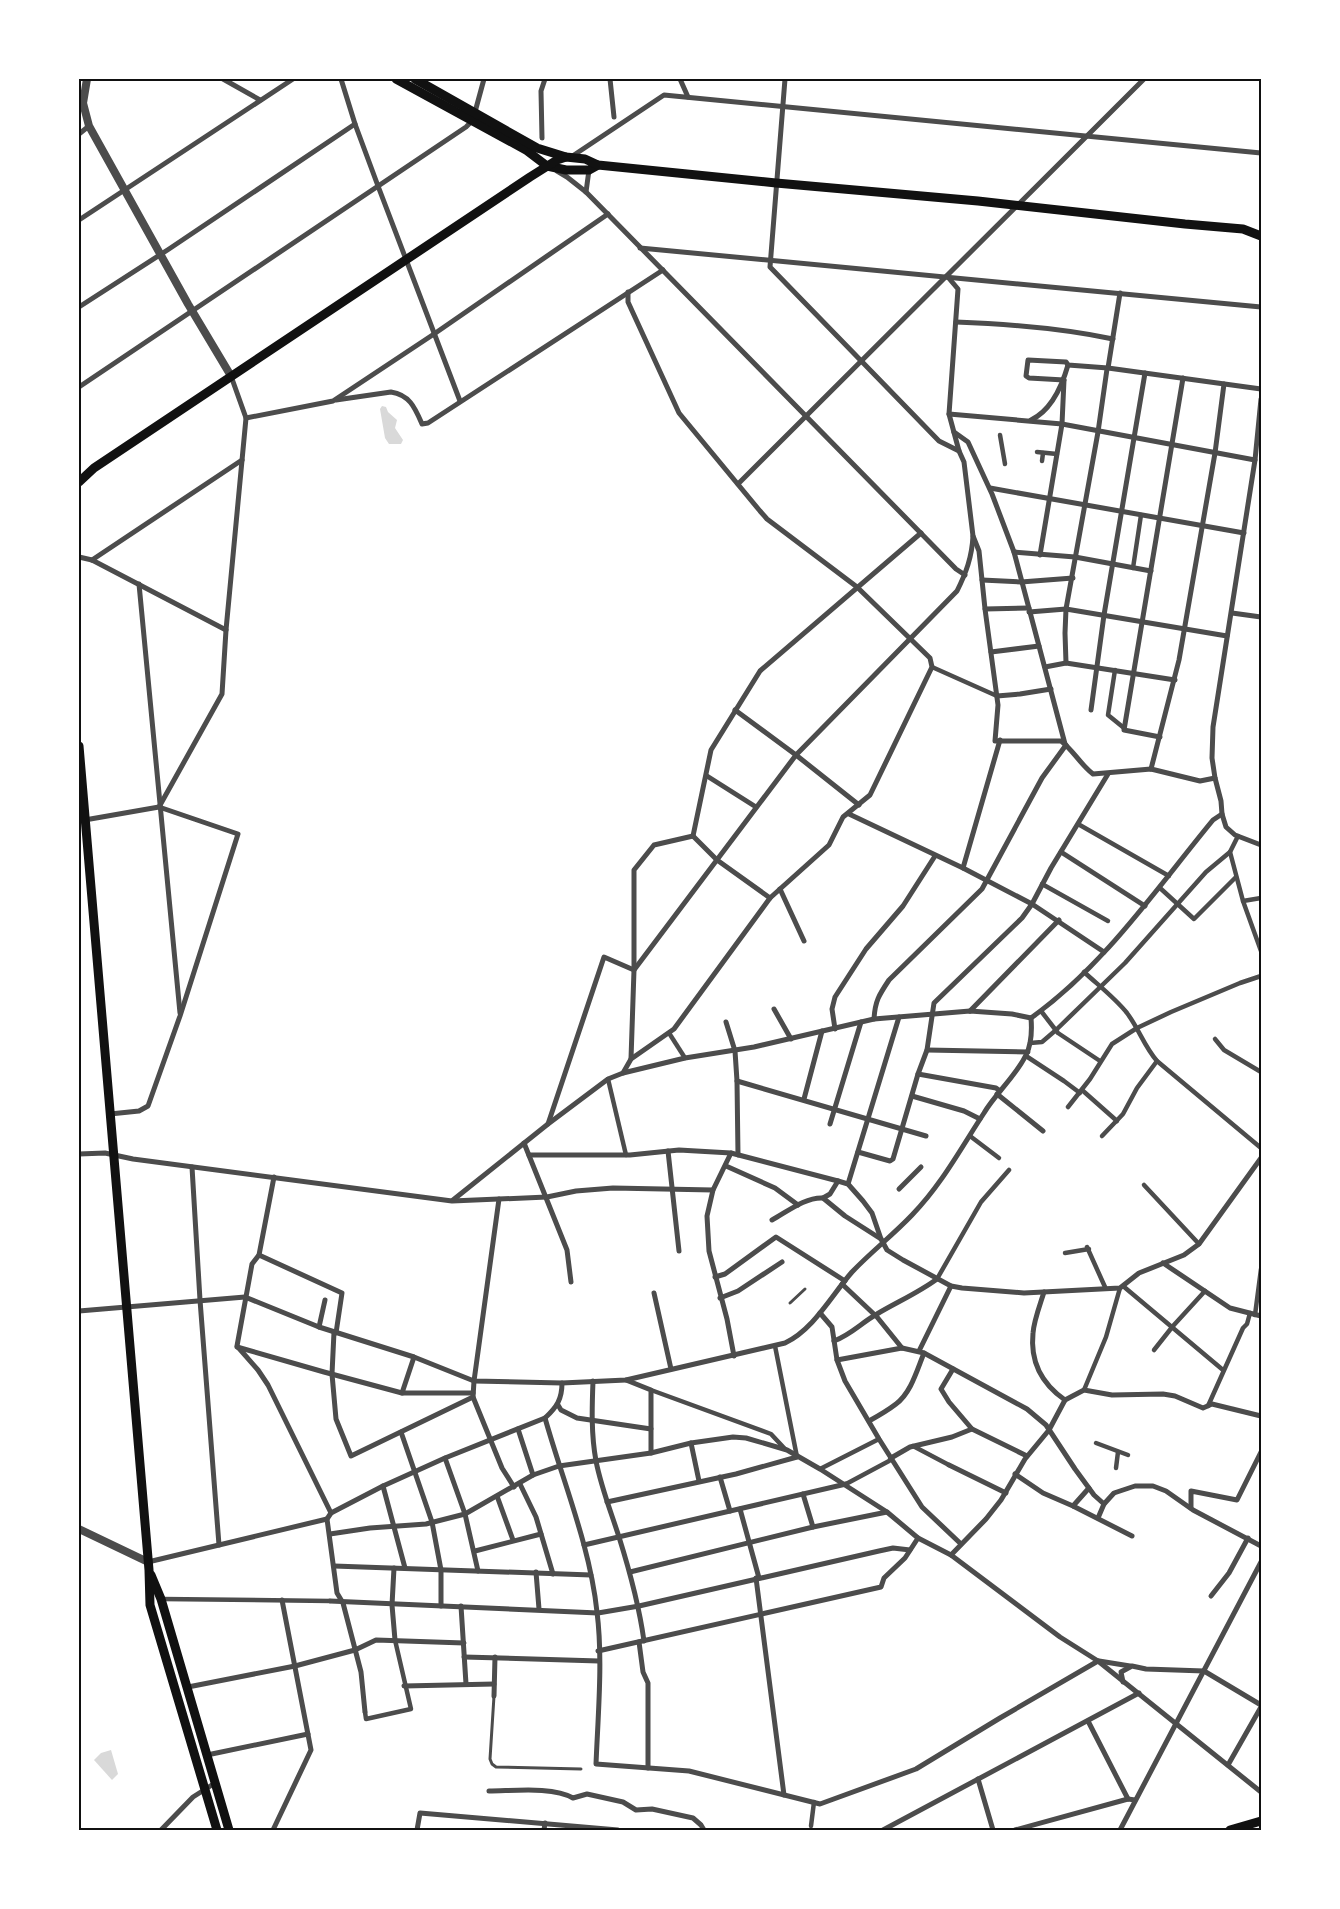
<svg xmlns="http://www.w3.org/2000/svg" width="1340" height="1909" font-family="Overpass,sans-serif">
  <rect width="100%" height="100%" fill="#fff"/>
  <g fill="#d9d9d9">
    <polygon points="382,406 386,407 388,412 397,420 395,428 403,440 401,444 389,444 385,438 380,409"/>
    <polygon points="111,1750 118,1774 112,1780 94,1760 101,1753"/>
  </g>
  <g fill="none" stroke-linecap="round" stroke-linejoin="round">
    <g stroke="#4c4c4c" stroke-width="3">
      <polyline points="790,1303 805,1289"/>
      <polyline points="494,1696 490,1759 492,1764 496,1767 581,1769"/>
    </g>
    <g stroke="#4c4c4c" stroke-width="4.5">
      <polyline points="1000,435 1005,464"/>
      <polyline points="1037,452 1057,454"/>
      <polyline points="1042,461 1043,453"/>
      <polyline points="1133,568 1141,515"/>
      <polyline points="932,667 997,696"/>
      <polyline points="1115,670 1108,715 1124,728"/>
      <polyline points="1078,824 1169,876"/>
      <polyline points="1238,836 1230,852 1243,901 1261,951"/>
      <polyline points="1042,884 1108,921"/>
      <polyline points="1160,888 1194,919 1236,877"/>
      <polyline points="1243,901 1261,898"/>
      <path d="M1084,972C1098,985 1115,998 1127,1013C1139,1029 1144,1046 1157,1061L1261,1148"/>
      <polyline points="1041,1011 1058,1033 1100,1061"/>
      <polyline points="669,1033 685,1058"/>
      <polyline points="1215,1039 1224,1050 1261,1072"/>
      <polyline points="1030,1043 1042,1042 1056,1030 1125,963 1206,872 1230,852"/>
      <polyline points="1026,1056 1064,1081 1080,1093"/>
      <polyline points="608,1079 626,1155"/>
      <polyline points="1082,1090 1117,1121"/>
      <polyline points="1068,1107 1090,1079 1112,1044 1137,1028 1171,1012 1240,983 1261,976"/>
      <polyline points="970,1136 999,1158"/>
      <polyline points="1102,1136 1123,1114 1137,1088 1157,1061"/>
      <polyline points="1144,1185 1199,1244"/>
      <polyline points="1087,1247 1105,1287"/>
      <polyline points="1065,1253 1089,1249"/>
      <polyline points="937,1279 981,1202 1009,1170"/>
      <polyline points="1123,1286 1223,1370"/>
      <polyline points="1255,1315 1261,1269"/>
      <polyline points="775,1346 797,1457"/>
      <polyline points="1154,1350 1173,1326 1205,1291"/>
      <polyline points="651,1390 771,1434 785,1449"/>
      <polyline points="1084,1390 1106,1337 1120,1288"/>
      <polyline points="1208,1406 1243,1328 1247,1324 1250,1313"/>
      <polyline points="1096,1443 1128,1455"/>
      <polyline points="913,1446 949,1465"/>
      <polyline points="1116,1468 1118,1452"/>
      <polyline points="820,1469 879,1439"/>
      <polyline points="846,1484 889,1461 891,1458"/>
      <polyline points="162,1599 330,1601"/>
      <polyline points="365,1712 366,1719 411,1709 395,1640"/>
      <polyline points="811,1826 814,1802"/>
    </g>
    <g stroke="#4c4c4c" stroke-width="5">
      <polyline points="223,79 260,100"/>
      <polyline points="341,79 355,124 378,186 460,401"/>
      <polyline points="610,79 614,117"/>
      <polyline points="680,79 688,97"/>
      <polyline points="785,79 770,267 939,441 959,451"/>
      <polyline points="475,112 484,79"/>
      <polyline points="79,134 89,126"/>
      <polyline points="542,138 541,91 545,79"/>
      <polyline points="571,157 664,95 1261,153"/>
      <polyline points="557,171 567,177 586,192 956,569 965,575"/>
      <polyline points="586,192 589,170"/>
      <polyline points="79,220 293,79"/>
      <polyline points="640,248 1261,307"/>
      <path d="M947,276L958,289L949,414L959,451L964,462L973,536L979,551L985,609L998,705L995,741H1061C1073,750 1080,764 1093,774L1151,769L1200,781L1215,778"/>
      <polyline points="79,307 169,249 355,124"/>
      <path d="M956,322C1009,324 1061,328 1113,339"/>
      <polyline points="1108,368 1120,293"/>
      <polyline points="1064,380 1029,378 1026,376 1028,360 1066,362 1068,365 1108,368 1261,389"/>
      <polyline points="79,387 466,127 472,121"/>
      <polyline points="1261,399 1255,460 1213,727 1212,758 1215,778 1221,801 1222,814 1226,827 1235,835 1261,845"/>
      <path d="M336,400L391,392C410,395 415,408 422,424L428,423L663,270"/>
      <polyline points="949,414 1062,424 1255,460"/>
      <polyline points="246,418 333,401 434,334 608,214"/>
      <path d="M1031,420C1052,410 1062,386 1068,365"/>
      <polyline points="954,432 968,442 992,494 1014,552 1065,744"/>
      <polyline points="738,484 1144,79"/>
      <polyline points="990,488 1244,533"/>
      <polyline points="1014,552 1075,557 1151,571"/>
      <polyline points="1040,555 1062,424 1064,380"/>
      <polyline points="79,557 92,560 226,630"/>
      <polyline points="92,560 242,460"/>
      <polyline points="982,580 1021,582 1073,578"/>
      <polyline points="139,584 180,1013"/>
      <polyline points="985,609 1029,608"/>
      <polyline points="1029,612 1066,609 1227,636"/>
      <polyline points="1232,613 1261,617"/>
      <polyline points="991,652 1039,646"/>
      <polyline points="1066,663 1065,633 1066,609 1098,432 1107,369"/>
      <polyline points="1045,667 1066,663 1175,680"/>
      <polyline points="997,696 1020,694 1051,689"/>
      <polyline points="735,710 796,755 859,805"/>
      <polyline points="1091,710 1104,615 1145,373"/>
      <polyline points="1160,737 1124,730 1183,378"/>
      <polyline points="1151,769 1179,660 1215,453 1224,384"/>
      <polyline points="707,776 756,807"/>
      <polyline points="159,807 222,694 226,630 246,418 231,376"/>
      <polyline points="849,814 963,868 1032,904 1104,952"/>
      <polyline points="79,821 159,807 238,834 180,1016 148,1106 139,1111 110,1114"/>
      <polyline points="693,836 711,750 760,671 921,533"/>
      <polyline points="693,836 717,860 770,898"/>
      <polyline points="1061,852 1145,906"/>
      <polyline points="963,868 1000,740"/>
      <polyline points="780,889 804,941"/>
      <polyline points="774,1009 791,1039"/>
      <polyline points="970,1011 1059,920"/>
      <path d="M1031,1018C1105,965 1156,889 1213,820L1222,814"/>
      <path d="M874,1019C875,1001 879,995 889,980L982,889L1042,778L1066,745"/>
      <polyline points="726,1022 735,1051 737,1081 738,1155"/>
      <polyline points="835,1029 832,1009 835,997 866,949 903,906 935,856"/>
      <polyline points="927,1050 1028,1052"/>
      <polyline points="631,1059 634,970 634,870 654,845 693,836"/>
      <polyline points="623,1073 631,1059 674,1029 770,898 829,845 843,817 870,795 932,667 930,658 857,587 767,519 760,511 679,413 628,302 628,292"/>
      <polyline points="918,1074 996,1088 1000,1091"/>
      <polyline points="737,1081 926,1136"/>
      <polyline points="997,1094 1043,1131"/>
      <polyline points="912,1096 964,1111 980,1119"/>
      <polyline points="804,1099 822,1031"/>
      <path d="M548,1124L604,957L634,970L796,755L957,591C966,573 972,557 973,536"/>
      <polyline points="830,1124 861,1022"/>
      <polyline points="524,1143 567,1250 571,1282"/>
      <polyline points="668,1151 679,1251"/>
      <polyline points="858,1152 890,1161 893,1159 918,1074 927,1050 934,1003 1022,918 1032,904 1051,868 1108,774"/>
      <polyline points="731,1153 713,1190 707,1216 709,1251 727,1319 734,1356"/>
      <polyline points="79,1154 105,1153 133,1159 452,1201 547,1197 576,1191 613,1188 713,1190"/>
      <polyline points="529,1155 630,1155 679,1150 731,1153 838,1181 848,1184 863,1201 872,1213 881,1239 887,1250 903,1260 951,1286 962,1288 1024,1293 1120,1288 1139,1273 1184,1255 1199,1244 1261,1158"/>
      <polyline points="726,1166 775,1188 798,1205"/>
      <polyline points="192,1167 200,1300 219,1545"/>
      <polyline points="274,1177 259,1255 252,1264 237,1346 258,1370 268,1385 331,1513"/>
      <polyline points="848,1184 899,1017"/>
      <polyline points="899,1189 921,1167"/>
      <polyline points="823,1198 830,1194 838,1181"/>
      <polyline points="499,1199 474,1381 473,1397 502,1468 514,1487"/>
      <polyline points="453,1200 548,1124 608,1079 623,1073 685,1058 754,1047 874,1019 970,1011 1012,1014 1031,1018"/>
      <path d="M772,1220C787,1212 805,1197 823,1198L845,1216L881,1239"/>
      <polyline points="259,1255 342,1293 336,1333"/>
      <polyline points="1163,1263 1230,1308 1261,1316"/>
      <polyline points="715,1277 725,1274 776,1237 845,1281"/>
      <polyline points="842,1284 877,1317 902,1348"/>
      <path d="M1044,1292C1040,1305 1034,1320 1033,1333C1030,1362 1042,1384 1065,1400"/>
      <polyline points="654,1293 671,1369"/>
      <polyline points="720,1298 738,1291 782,1262"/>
      <path d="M79,1311L245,1297L319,1327L414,1357L474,1381L562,1383L626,1380L785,1343C814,1329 831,1296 852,1272C871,1252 893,1235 912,1215C942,1184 961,1148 984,1113C996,1093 1016,1076 1026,1055C1032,1043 1032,1030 1031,1018"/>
      <polyline points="820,1313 832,1327 837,1360 845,1381 879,1439 922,1507 961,1544"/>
      <polyline points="319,1327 325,1300"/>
      <polyline points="334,1332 332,1374 336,1419 351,1456 473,1397"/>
      <path d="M834,1341C852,1334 861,1323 877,1314C897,1302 918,1293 937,1279"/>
      <polyline points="237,1347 324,1372 402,1393"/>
      <polyline points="919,1351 951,1286"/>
      <polyline points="414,1357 402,1393 473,1393"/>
      <polyline points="837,1360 902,1348 924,1353 1027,1409 1046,1425 1075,1469 1094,1495 1104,1504"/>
      <polyline points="953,1369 941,1389 949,1402 972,1429 1027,1456"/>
      <polyline points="626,1380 651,1390 651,1453"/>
      <path d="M593,1381C592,1407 591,1434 596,1461C601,1487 611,1512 619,1537C630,1572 639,1605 644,1641"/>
      <polyline points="558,1405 561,1410 577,1418 651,1429"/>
      <path d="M545,1418C563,1482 590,1546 597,1612C603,1659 598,1715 596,1764L689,1771L820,1804L916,1769L1000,1718L1098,1661"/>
      <path d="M869,1421C878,1416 887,1411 896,1404C911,1393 917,1370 924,1353"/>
      <polyline points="518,1429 533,1475"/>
      <polyline points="401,1432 432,1522 441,1570 441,1606"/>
      <polyline points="691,1443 699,1481"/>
      <polyline points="445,1458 465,1514 478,1571"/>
      <polyline points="891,1458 910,1447 952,1437 972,1429"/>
      <polyline points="949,1465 1006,1493"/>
      <polyline points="1015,1474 1043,1493 1073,1506 1132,1536"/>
      <polyline points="720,1477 730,1511"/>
      <polyline points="520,1484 536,1517 553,1574"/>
      <polyline points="383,1486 405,1568"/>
      <polyline points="803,1494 813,1527"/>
      <polyline points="497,1496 513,1540"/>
      <polyline points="607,1502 736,1474 797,1457"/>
      <polyline points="1073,1506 1089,1488"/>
      <polyline points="1191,1508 1191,1491 1237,1500 1261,1452"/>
      <polyline points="740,1509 759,1578"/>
      <polyline points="1098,1518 1104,1504 1114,1493 1135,1486 1153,1486 1166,1491 1193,1510 1261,1546"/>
      <polyline points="330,1534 370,1528 426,1524 465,1514 533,1475 559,1466 651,1453 691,1443 733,1437 746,1438 787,1450 820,1469 887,1512 918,1538 951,1555 1060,1637 1098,1661 1261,1792"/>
      <polyline points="584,1545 846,1484"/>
      <polyline points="475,1551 541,1534"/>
      <polyline points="951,1555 986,1519 1001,1500 1025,1459 1049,1430 1065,1400 1084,1390 1112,1395 1163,1394 1175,1396 1203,1408 1212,1404 1261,1416"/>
      <polyline points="148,1562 327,1519"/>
      <polyline points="334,1566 591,1575"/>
      <polyline points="394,1568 392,1605 395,1640"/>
      <polyline points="536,1572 539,1609"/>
      <polyline points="630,1572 813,1527 887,1512"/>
      <polyline points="756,1578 784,1795"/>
      <polyline points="1211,1596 1229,1573 1248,1538"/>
      <polyline points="330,1601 598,1613 639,1606 879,1551 893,1548 910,1550"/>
      <polyline points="461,1606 466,1684"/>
      <polyline points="639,1642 643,1672 648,1683 648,1768"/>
      <polyline points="598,1651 881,1587 884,1578 905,1558 918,1538"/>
      <polyline points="464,1657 599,1661"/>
      <polyline points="1099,1661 1130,1666"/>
      <polyline points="1123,1682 1121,1672 1132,1666 1146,1669 1204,1671 1261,1705"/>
      <polyline points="404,1686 494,1684"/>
      <polyline points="188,1687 295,1666 355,1650 376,1640 464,1643"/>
      <polyline points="494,1696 495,1657"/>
      <path d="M365,1712L361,1672L343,1603L337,1593L327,1519L331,1513L383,1486L445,1458L545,1418C557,1407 562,1399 562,1383"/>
      <polyline points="1088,1721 1128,1799"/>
      <polyline points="207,1755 308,1734"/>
      <polyline points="1228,1765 1261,1707"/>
      <polyline points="978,1779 993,1830"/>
      <path d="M489,1791C512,1791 553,1786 573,1798L587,1794L623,1802L636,1810L652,1809L693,1818L701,1825L704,1830"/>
      <polyline points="161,1830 193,1797 215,1783"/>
      <polyline points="273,1830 311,1750 282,1600"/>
      <polyline points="417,1830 420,1813 618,1830"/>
      <polyline points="544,1830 545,1823"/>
      <polyline points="883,1830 1139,1693"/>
      <polyline points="1015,1830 1128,1799 1135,1800"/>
      <polyline points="1120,1830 1261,1562"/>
    </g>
    <g stroke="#4c4c4c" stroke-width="8">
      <polyline points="87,79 83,103 89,126 188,304 231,376"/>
      <polyline points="79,1529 148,1562"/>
    </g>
    <g stroke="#111" stroke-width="9">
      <polyline points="396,79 526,150 547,166 566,170 589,170 598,165"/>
      <polyline points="415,79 537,148 566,157 585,159 598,165 776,183 978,201 1185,224 1243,229 1261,236"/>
      <polyline points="79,482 94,468 530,177 557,160 566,157"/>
      <polyline points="79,746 149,1570 150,1605 217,1830"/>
      <polyline points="151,1575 161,1599 229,1830"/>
      <polyline points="1230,1830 1261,1821"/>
    </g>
  </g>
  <rect width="1340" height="1909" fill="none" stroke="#ffffff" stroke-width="160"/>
  <rect x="80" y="80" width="1180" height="1749" fill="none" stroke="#111" stroke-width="2"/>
</svg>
